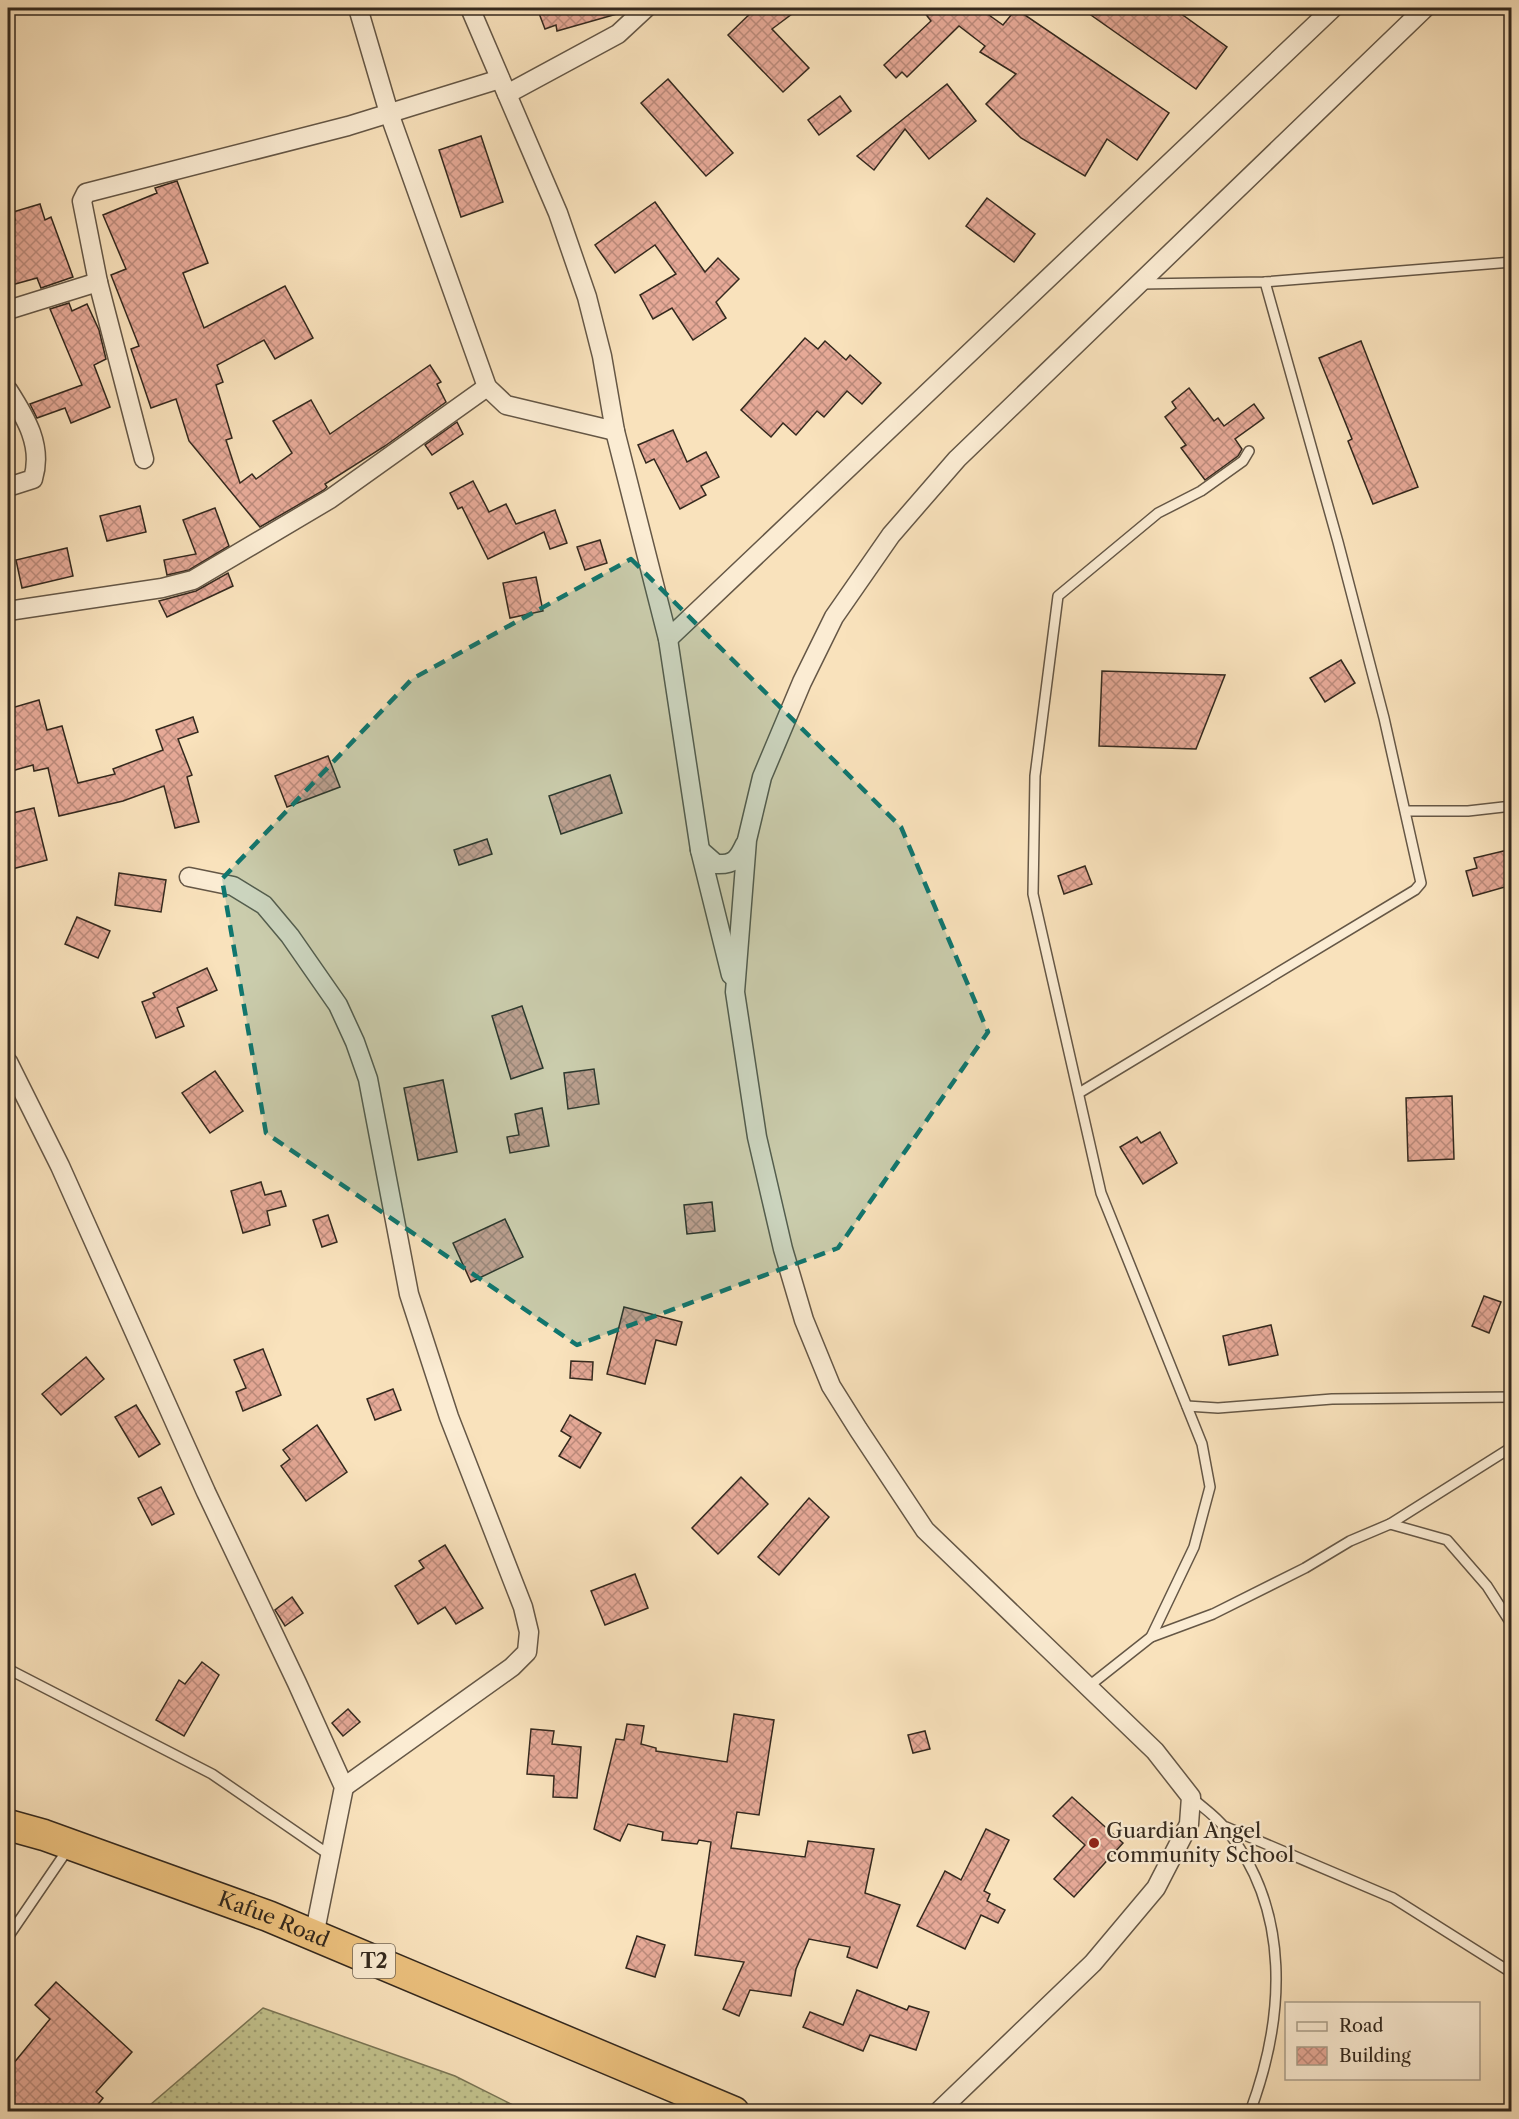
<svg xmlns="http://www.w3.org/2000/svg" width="1519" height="2119" font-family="'Libre Caslon Text',serif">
  <defs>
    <pattern id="grass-dots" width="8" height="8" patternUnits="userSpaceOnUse" patternTransform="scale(1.5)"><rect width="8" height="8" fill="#c2c28d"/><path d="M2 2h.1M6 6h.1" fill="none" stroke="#9e9e73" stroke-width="1.8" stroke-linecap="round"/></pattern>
    <pattern id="building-cross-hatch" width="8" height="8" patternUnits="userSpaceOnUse" patternTransform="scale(1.5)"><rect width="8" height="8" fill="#e6a997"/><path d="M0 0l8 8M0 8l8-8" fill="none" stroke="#bb8a7b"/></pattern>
  </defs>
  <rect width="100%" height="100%" fill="#f9e2bc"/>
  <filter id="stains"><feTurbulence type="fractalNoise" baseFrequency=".00333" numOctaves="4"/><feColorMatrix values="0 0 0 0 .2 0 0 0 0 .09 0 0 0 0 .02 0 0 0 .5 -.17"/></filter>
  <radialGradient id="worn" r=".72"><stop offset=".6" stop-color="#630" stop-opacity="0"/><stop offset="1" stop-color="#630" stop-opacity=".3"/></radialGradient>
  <polygon fill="url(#grass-dots)" stroke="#7b7656" stroke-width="1.5" points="263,2008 455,2076 525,2111 143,2111"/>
  <g fill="url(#building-cross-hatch)" stroke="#34291e" stroke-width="1.5">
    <polygon points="537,8 623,8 624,12 557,31 556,25 545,29"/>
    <polygon points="756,8 800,8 772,29 809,68 783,92 728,35"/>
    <polygon points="921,8 979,8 1003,25 1016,9 1169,113 1137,160 1107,139 1085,176 1021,138 986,104 1016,74 980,52 985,46 959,26 907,77 902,72 896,78 884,65 931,21"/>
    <polygon points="1081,8 1173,8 1227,47 1196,89"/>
    <polygon points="668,79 733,153 706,176 641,103"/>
    <polygon points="947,84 976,121 929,159 905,129 874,170 857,156"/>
    <polygon points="840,96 851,111 819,135 808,120"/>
    <polygon points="481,136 503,202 461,217 439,150"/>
    <polygon points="177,181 208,263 183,273 204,328 285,286 313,338 275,359 264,340 217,365 223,382 216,385 232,438 226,440 240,483 252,474 256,479 292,453 273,421 311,400 330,434 430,365 441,382 437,384 446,402 385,446 325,484 327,487 324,490 260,527 189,441 176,399 151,408 131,349 139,346 111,275 126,269 103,215 157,193 155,188"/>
    <polygon points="987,198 1035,234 1014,262 966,226"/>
    <polygon points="655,202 705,272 718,258 739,279 716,302 726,318 693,340 672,308 653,319 640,295 676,274 655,245 615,273 595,245"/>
    <polygon points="40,204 45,220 51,217 73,277 41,288 37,278 8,286 8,222 15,220 13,212"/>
    <polygon points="69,303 72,311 87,304 99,330 106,359 94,365 110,407 71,423 65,408 37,418 30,404 82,385 50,309"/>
    <polygon points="805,338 818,349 825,341 846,360 850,355 881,383 862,404 847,391 824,417 817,411 796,435 783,423 771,437 741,410"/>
    <polygon points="1361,341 1418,487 1373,504 1348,441 1352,439 1319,358"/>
    <polygon points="1189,388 1214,421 1218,418 1224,426 1254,404 1264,418 1235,439 1242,449 1238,456 1205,480 1181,448 1186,445 1165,417 1176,408 1172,402"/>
    <polygon points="457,422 463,434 432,455 425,445"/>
    <polygon points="673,430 687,462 706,452 719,477 701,486 706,495 680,509 654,459 646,463 638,445"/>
    <polygon points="473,481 489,512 506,504 516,524 555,510 567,543 550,549 544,532 488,559 462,507 458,509 450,493"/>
    <polygon points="140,506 146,532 107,541 100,516"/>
    <polygon points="215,508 229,546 189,570 167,575 164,560 196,554 183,520"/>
    <polygon points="600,540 607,563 585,570 577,547"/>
    <polygon points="67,548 73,576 22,588 16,560"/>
    <polygon points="228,573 233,586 167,617 159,601 196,591"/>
    <polygon points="536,577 543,611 510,618 503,583"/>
    <polygon points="1341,660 1355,683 1325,702 1310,678"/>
    <polygon points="1102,671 1225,675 1196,749 1099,746"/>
    <polygon points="39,700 47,730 62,726 78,783 115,774 113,769 163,750 156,730 193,717 198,732 178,739 192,775 187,777 199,822 175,828 164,786 123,801 59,816 48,768 34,771 33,765 8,772 8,709"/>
    <polygon points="328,756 340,787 287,807 275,776"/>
    <polygon points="610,775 622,813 561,834 549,796"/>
    <polygon points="34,808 47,860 12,869 8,852 8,814"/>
    <polygon points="487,839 492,854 459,865 454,850"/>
    <polygon points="1512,849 1512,885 1473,896 1466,871 1477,868 1474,858"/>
    <polygon points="1085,866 1092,884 1064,894 1058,876"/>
    <polygon points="119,873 166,880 161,912 115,905"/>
    <polygon points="77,917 110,931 98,958 65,944"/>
    <polygon points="207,968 217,990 177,1008 184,1026 156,1038 142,1002 155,997 153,993"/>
    <polygon points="522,1006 543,1068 511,1079 492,1016"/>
    <polygon points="594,1069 599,1104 568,1109 564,1073"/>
    <polygon points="215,1071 243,1111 210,1133 182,1093"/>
    <polygon points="443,1080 457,1152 418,1160 404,1088"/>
    <polygon points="1452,1096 1454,1159 1408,1161 1406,1098"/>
    <polygon points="542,1108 549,1146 510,1153 507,1137 519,1135 515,1114"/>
    <polygon points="1160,1132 1177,1163 1143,1184 1120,1147 1137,1137 1141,1143"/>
    <polygon points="261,1182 265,1195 281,1191 286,1206 267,1211 270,1225 243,1233 231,1191"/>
    <polygon points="712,1202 715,1231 687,1234 684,1205"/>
    <polygon points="328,1215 337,1242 322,1247 313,1220"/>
    <polygon points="505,1219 523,1257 471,1282 453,1243"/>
    <polygon points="1484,1296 1501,1302 1489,1333 1472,1326"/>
    <polygon points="624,1307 682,1322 676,1345 656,1340 645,1384 607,1374"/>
    <polygon points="1271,1325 1278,1355 1229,1365 1223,1336"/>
    <polygon points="263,1349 281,1395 243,1411 236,1392 246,1388 234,1360"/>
    <polygon points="86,1357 104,1379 61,1415 42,1394"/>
    <polygon points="571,1361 593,1362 592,1380 570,1378"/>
    <polygon points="393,1389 401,1410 375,1420 367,1399"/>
    <polygon points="136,1405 160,1444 139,1457 115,1417"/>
    <polygon points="570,1415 601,1433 580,1468 559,1456 571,1437 561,1431"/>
    <polygon points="317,1425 347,1472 306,1501 281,1466 290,1459 283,1450"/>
    <polygon points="741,1477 768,1504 718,1554 692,1528"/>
    <polygon points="161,1487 174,1514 152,1525 138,1498"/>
    <polygon points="809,1498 829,1517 779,1575 758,1557"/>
    <polygon points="445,1545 483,1608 456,1624 445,1607 418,1624 395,1586 424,1568 419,1561"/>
    <polygon points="635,1574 648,1608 605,1625 591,1591"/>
    <polygon points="292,1597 303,1613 285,1626 275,1610"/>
    <polygon points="202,1662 219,1675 184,1736 156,1720 179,1680 185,1684"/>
    <polygon points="348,1709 360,1722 343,1736 332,1723"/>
    <polygon points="734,1714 774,1720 759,1815 737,1812 731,1848 805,1857 808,1841 874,1849 865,1893 900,1905 877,1968 847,1957 850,1947 809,1939 796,1969 791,1996 750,1990 739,2016 723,2009 744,1962 695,1955 711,1842 699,1840 697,1844 662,1840 663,1832 628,1824 620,1841 594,1829 616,1739 624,1740 627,1724 644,1726 641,1744 656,1748 656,1751 727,1762"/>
    <polygon points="531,1729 554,1731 552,1744 581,1747 577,1798 553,1797 554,1776 527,1774"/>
    <polygon points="925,1731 930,1749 913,1753 908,1735"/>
    <polygon points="1072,1797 1123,1843 1074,1897 1054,1879 1085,1845 1053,1816"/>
    <polygon points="986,1829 1009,1840 984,1891 990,1894 987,1901 1005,1910 998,1923 981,1915 965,1949 917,1926 945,1871 961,1880"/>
    <polygon points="637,1936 665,1945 655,1977 626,1968"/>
    <polygon points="56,1982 132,2052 96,2092 103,2098 92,2112 8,2112 8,2070 50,2019 35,2005"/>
    <polygon points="857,1990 907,2010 909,2006 929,2012 916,2050 870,2035 863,2051 803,2027 810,2012 843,2025"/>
  </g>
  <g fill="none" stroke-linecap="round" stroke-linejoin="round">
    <defs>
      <g id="service">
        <polyline points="1140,284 1265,282 1512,262"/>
        <polyline points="1406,811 1468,811 1512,806"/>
        <polyline points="1079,1093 1415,890 1421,883 1384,718 1338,542 1265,282"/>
        <polyline points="1187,1406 1218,1408 1332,1399 1512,1397"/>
        <polyline points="1390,1524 1447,1540 1487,1586 1512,1625"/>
        <polyline points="1151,1637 1194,1547 1210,1487 1202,1444 1101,1193 1033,894 1035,776 1058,596 1158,513 1201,491 1243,461 1249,451"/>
        <polyline points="8,1669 212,1774 331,1856"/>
        <polyline points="1089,1686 1151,1637 1213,1614 1305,1568 1350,1541 1390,1524 1512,1447"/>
        <path d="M1191,1797C1202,1807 1216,1816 1225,1828C1292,1910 1285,2018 1250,2112"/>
        <polyline points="1226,1827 1393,1898 1512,1973"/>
        <polyline points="8,1937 68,1849"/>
      </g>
      <g id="minor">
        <polyline points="358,8 389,113 487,387"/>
        <polyline points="470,8 558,213 587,297 602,356 615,431 668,639 700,850 731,975"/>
        <polyline points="507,94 618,34 646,8"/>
        <polyline points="8,310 98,282"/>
        <path d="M8,390C26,418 43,446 33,479L8,487"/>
        <polyline points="144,459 98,282 82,201 86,193 348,126 500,79"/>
        <polyline points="8,611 162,588 193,580 330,499 487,387 506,405 615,431"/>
        <polyline points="668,639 1333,8"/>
        <path d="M700,850L716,864C734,865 738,859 745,844"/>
        <polyline points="189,877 233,886 264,905 290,936 338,1005 355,1042 368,1079 409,1294 449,1417 523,1607 529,1632 527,1652 512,1667 344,1787"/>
        <polyline points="8,1062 60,1166 206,1492 297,1683 344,1787 314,1936"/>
        <polyline points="938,2112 1093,1963 1156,1888 1189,1824 1191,1797 1155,1751 925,1530 858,1429 831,1386 804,1320 783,1249 757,1137 735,992 747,840 762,777 802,682 834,617 891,535 957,459 1425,8"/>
      </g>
      <g id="trunk">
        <path id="s1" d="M8,1825L44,1835L268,1916L734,2112"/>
      </g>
    </defs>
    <use href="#service" stroke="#655746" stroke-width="12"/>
    <use href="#minor" stroke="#655746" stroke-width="21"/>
    <use href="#trunk" stroke="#34291e" stroke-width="33"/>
    <use href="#service" stroke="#fbecd3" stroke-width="9"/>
    <use href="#minor" stroke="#fbecd3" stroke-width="18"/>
    <use href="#trunk" stroke="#ecc17e" stroke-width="30"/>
  </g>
  <path fill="#0f766e" fill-opacity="0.2" stroke="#0f766e" stroke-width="4.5" stroke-dasharray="12 8" stroke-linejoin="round" d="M631,559L901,827L988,1032L838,1248L577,1345L266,1133L222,879L412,679Z"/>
  <circle fill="#8f2418" stroke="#fbecd3" stroke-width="2" cx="1094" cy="1843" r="6"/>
  <g text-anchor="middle" stroke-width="4.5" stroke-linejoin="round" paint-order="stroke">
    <rect fill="#fbecd3" stroke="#706454" stroke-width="1.5" x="353" y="1944" width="42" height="34" rx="4.5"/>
    <g font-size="20" font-weight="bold" fill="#34291e">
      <text x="374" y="1968">T2</text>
    </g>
    <g font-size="21" fill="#34291e" stroke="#fbecd3" text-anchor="start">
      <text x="1106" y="1838">Guardian Angel<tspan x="1106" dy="24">community School</tspan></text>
    </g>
    <g font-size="21" fill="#34291e" stroke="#fbecd3">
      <text dy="7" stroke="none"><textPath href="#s1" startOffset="282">Kafue Road</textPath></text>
    </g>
  </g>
  <rect width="1519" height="2119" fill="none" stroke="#f9e2bc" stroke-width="30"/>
  <rect x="9" y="9" width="1501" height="2101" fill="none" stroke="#34291e" stroke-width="3"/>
  <rect x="15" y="15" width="1489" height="2089" fill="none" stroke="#34291e" stroke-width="1.5"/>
  <rect x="1285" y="2002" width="195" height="78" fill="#fbecd3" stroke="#ab9e8b" stroke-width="1.5"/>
  <rect x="1297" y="2022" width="30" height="9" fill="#fbecd3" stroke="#ab9e8b" stroke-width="1.5"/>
  <text x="1339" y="2032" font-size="18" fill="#34291e">Road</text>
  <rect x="1297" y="2047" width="30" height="18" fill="url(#building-cross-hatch)" stroke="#ab9e8b" stroke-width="1.5"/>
  <text x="1339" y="2062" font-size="18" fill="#34291e">Building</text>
  <rect width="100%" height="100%" filter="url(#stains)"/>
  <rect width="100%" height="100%" fill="url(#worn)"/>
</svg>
